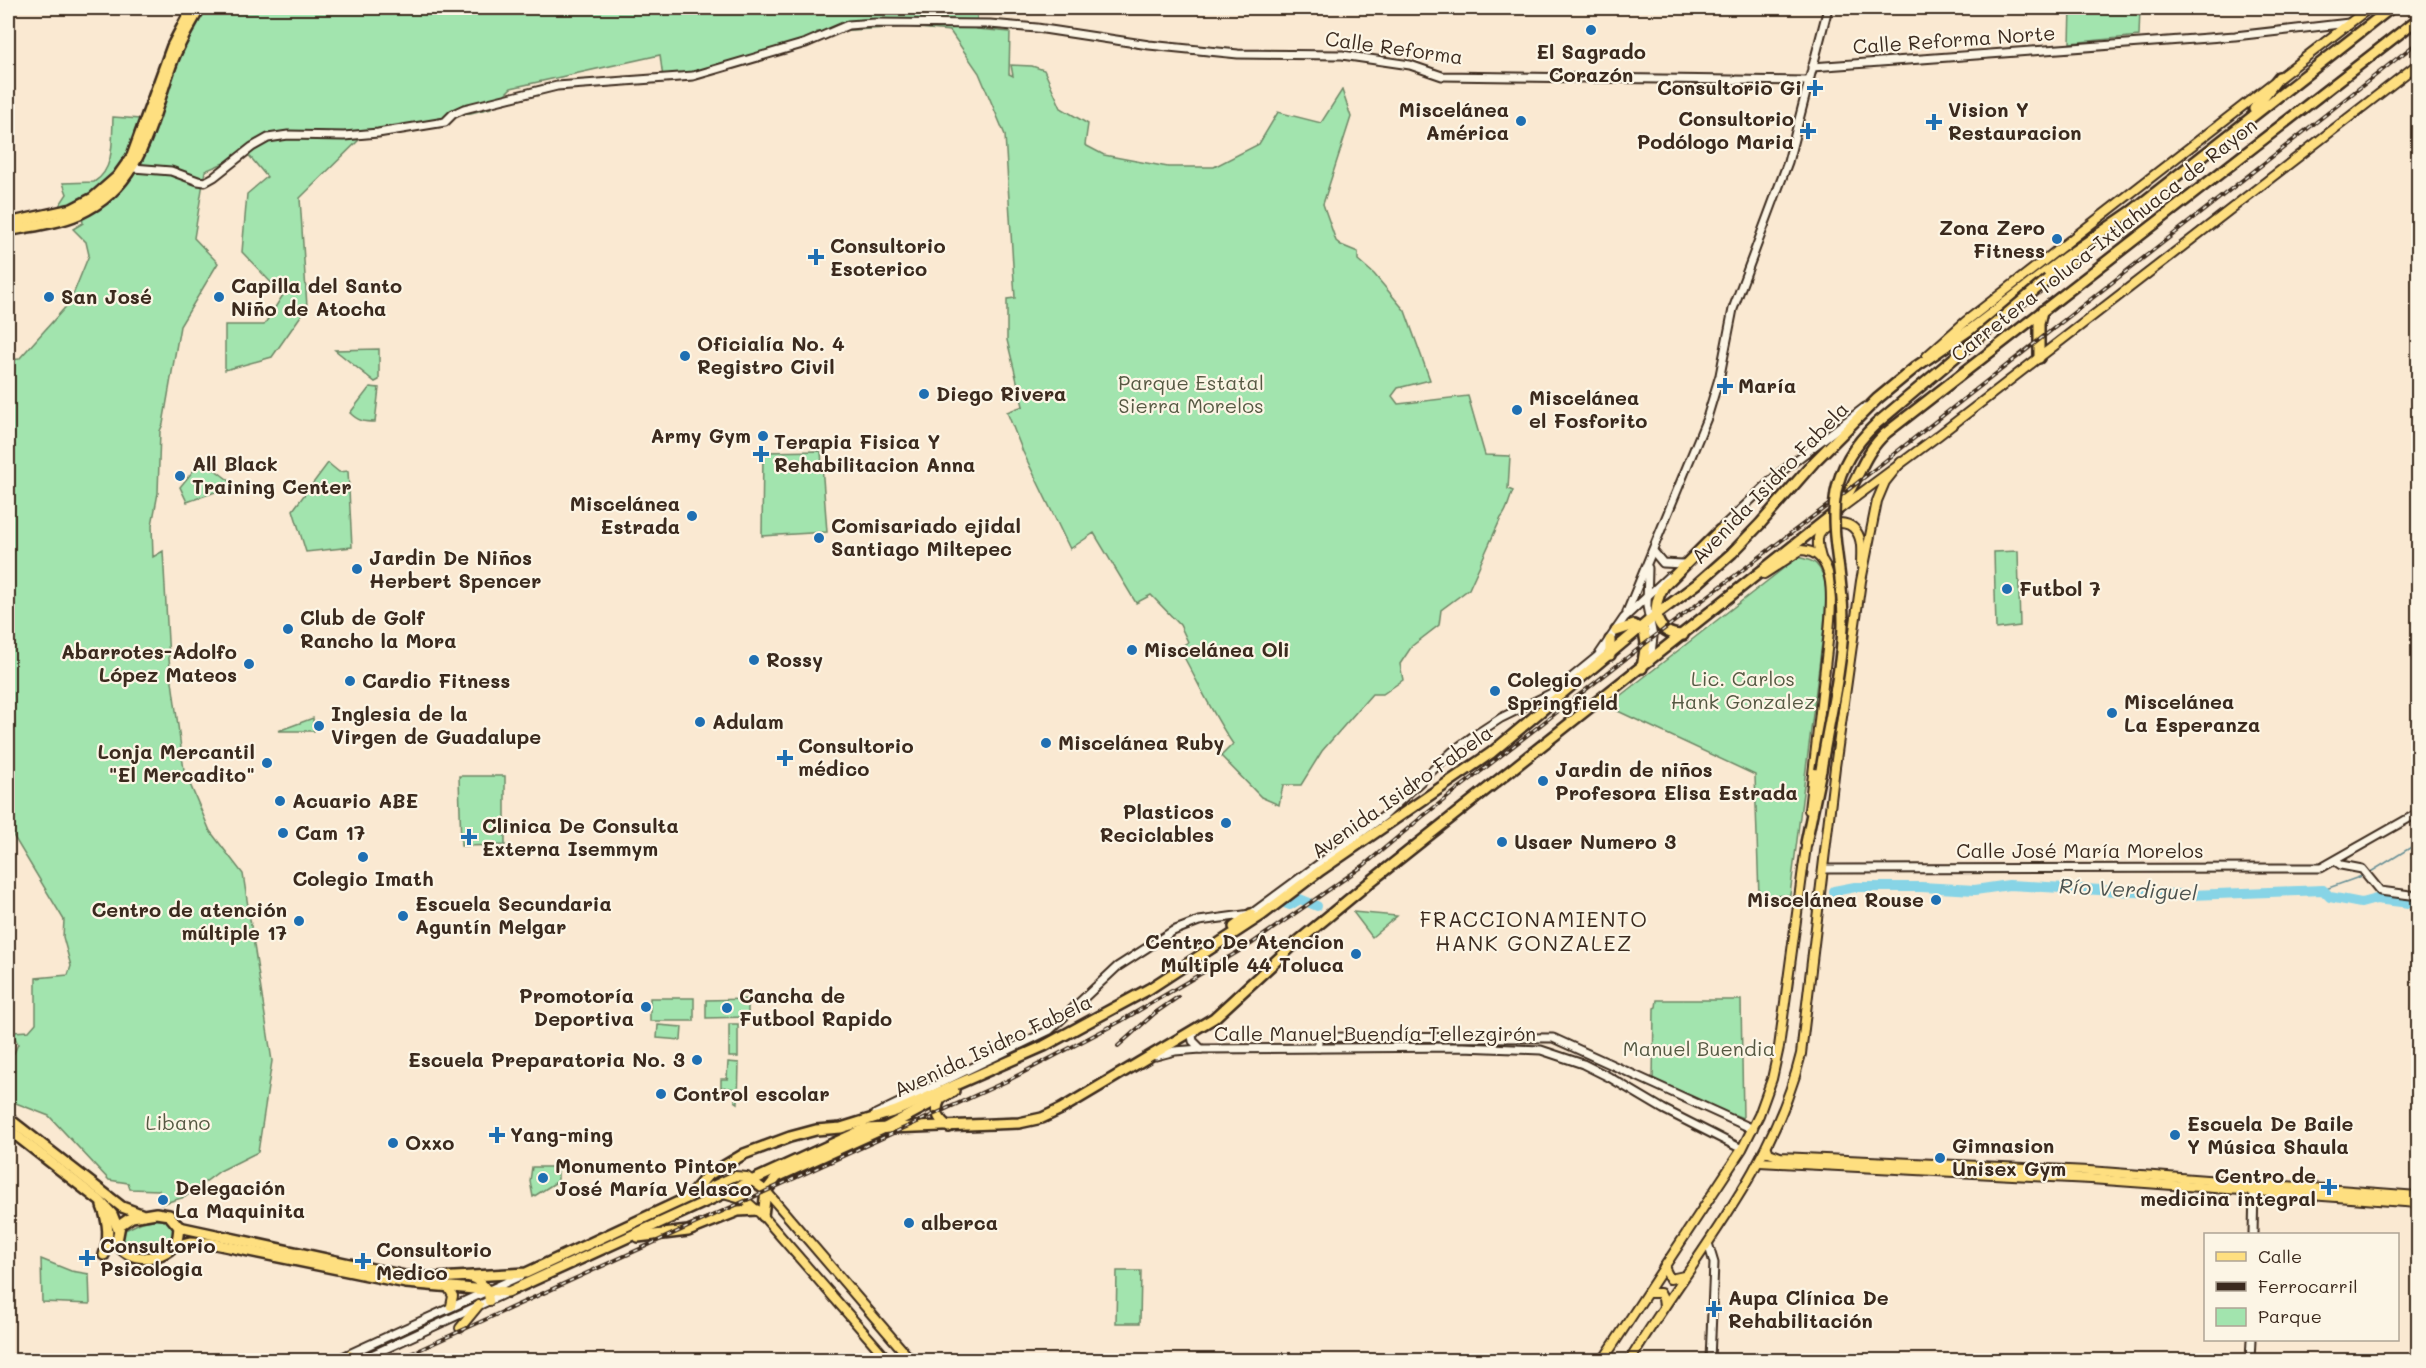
<svg xmlns="http://www.w3.org/2000/svg" width="2426" height="1368" font-family="Mali,sans-serif">
  <rect width="100%" height="100%" fill="#fae9d2"/>
  <filter id="ink" filterUnits="userSpaceOnUse"><feTurbulence type="fractalNoise" baseFrequency=".0167" numOctaves="2"/><feDisplacementMap in="SourceGraphic" scale="12" xChannelSelector="R" yChannelSelector="G"/><feConvolveMatrix kernelMatrix="1 2 1 2 8 2 1 2 1" color-interpolation-filters="sRGB"/></filter>
  <g filter="url(#ink)">
    <g fill="#a2e4ae" stroke="#6e8766" stroke-width="1.5">
      <path d="M196,8H977V29L1010,32L1009,74L1013,76L1011,65L1032,66L1044,70L1061,108L1088,124L1085,145L1104,155L1168,167H1214L1259,144L1278,112L1321,123L1342,90L1351,117L1323,204L1336,241L1341,245L1358,252V260L1374,274L1405,311L1430,380L1398,388L1392,396L1398,404L1468,396L1485,455L1510,456L1508,489L1513,491C1508,502 1508,510 1501,518L1469,589L1441,610L1439,625L1412,646L1400,664L1403,680L1383,694H1372L1322,751L1301,785H1283L1279,805L1261,797L1221,756L1233,744C1212,714 1197,680 1179,648L1188,642L1180,625L1151,595L1136,603L1094,533L1070,549L1023,452L1007,412L1023,406L1007,340V299L1015,298L1005,135L979,73L950,31L907,27L817,32L811,42L695,72L663,78L660,55L511,88L491,108L410,128L362,137L300,198L307,307L272,357L225,370V325H264L283,295L242,252L247,194L267,177L247,153L205,171L194,238L218,263L180,326L163,424L160,431L158,493L152,525L153,557L163,551L169,659L184,770L210,831L243,874L272,1061L258,1152L220,1171L185,1197L161,1204L159,1190L130,1189L128,1183L109,1180L49,1116L8,1100V1054L14,1053L18,1044L12,1032L29,1031L36,1023V978L68,975L71,966L63,937L64,920L14,837L8,817V739L11,732L8,725V360L19,359L70,302L89,255L86,242L73,229L83,223L82,217L114,192Z"/>
      <polygon points="2071,8 2140,8 2139,36 2070,43"/>
      <path d="M113,117L140,119C125,166 107,195 57,209L67,194L63,183L94,182C115,170 112,138 113,117Z"/>
      <polygon points="379,349 379,380 375,382 335,350"/>
      <path d="M370,387L379,388L375,422C364,422 358,421 350,413Z"/>
      <polygon points="821,451 827,532 762,536 763,452"/>
      <polygon points="202,460 235,485 187,502 180,487"/>
      <polygon points="328,463 339,472 348,471 352,547 306,552 293,510"/>
      <polygon points="2018,551 2020,626 1996,629 1994,552"/>
      <path d="M1798,557C1804,559 1812,560 1816,564C1831,579 1825,608 1824,627L1790,895L1759,897L1755,775L1607,706Z"/>
      <polygon points="313,718 314,731 278,731"/>
      <polygon points="459,776 505,776 505,845 461,846"/>
      <polygon points="1353,912 1397,916 1372,937"/>
      <rect x="650" y="998" width="44" height="23"/>
      <polygon points="748,999 748,1017 706,1018 706,1000"/>
      <polygon points="1657,1000 1741,1000 1743,1118 1735,1115 1734,1117 1653,1081 1654,1008 1656,1007"/>
      <rect x="729" y="1024" width="9" height="33"/>
      <polygon points="658,1025 682,1027 681,1040 657,1038"/>
      <polygon points="728,1062 739,1063 738,1103 735,1101 735,1089 721,1087 721,1079 729,1079 727,1078"/>
      <polygon points="532,1167 558,1167 558,1181 533,1197 530,1181"/>
      <path d="M153,1220C163,1220 170,1219 174,1230L172,1240C158,1251 133,1259 122,1241L125,1230L142,1222Z"/>
      <polygon points="41,1259 71,1271 89,1274 90,1304 42,1302"/>
      <polygon points="1117,1271 1141,1271 1140,1323 1116,1323"/>
    </g>
    <g fill="none" stroke-linecap="round" stroke-linejoin="round">
      <g stroke="#699096" stroke-width="1.5">
        <polyline points="2369,873 2418,843"/>
        <polyline points="2323,890 2362,876"/>
      </g>
      <g stroke="#87d4e6" stroke-width="10">
        <polyline points="1834,891 1855,887 1921,887 1975,890 2009,885 2191,895 2323,890 2330,897 2361,903 2376,899 2418,904"/>
        <polyline points="1285,903 1290,905 1300,899 1317,906"/>
      </g>
      <defs>
        <g id="secondary">
          <polyline points="1812,67 2235,36 2349,23"/>
          <polyline points="133,168 171,171 198,181 205,182 214,177 252,147 268,138 288,135 344,136 378,133 445,122 453,114 464,109 557,86 693,76 806,43 848,25 875,23 990,24 1037,28 1149,45 1238,54 1342,55 1410,65 1442,76 1808,81"/>
          <polyline points="1716,533 1777,475 1865,407"/>
          <polyline points="1653,551 1663,563 1683,564"/>
          <polyline points="1648,568 1647,606 1653,637 1650,661"/>
          <polyline points="1627,612 1707,418 1720,375 1733,309 1788,162 1828,8"/>
          <polyline points="2335,861 2341,865 2362,869 2380,891 2418,896"/>
          <polyline points="1823,869 2321,868 2418,813"/>
          <polyline points="1196,1030 1192,1036 1193,1041 1201,1049"/>
          <polyline points="1318,1048 1318,1037 1553,1038 1753,1129"/>
          <polyline points="1156,1056 1175,1051 1201,1049 1463,1047 1541,1050 1583,1064 1609,1077 1663,1109 1742,1149"/>
          <polyline points="876,1114 1050,1030 1117,967 1173,931 1199,921 1251,914 1384,816 1452,752 1472,737 1501,718 1554,692 1598,656 1624,618 1668,577"/>
          <polyline points="2253,1234 2254,1188"/>
          <polyline points="1708,1243 1714,1263 1710,1360"/>
          <polyline points="336,1360 522,1275"/>
          <polyline points="361,1360 508,1292"/>
          <polyline points="2250,1360 2251,1340"/>
        </g>
        <g id="primary">
          <polyline points="1927,356 1965,322 2369,8"/>
          <polyline points="1841,508 1939,435 2418,64"/>
          <path d="M1821,558C1819,550 1816,542 1819,534C1826,521 1848,519 1856,531C1863,540 1861,554 1861,564"/>
          <path d="M1764,574L1801,550C1839,551 1831,607 1829,632L1809,810"/>
          <polyline points="1767,1148 1769,1153 1780,1157 2089,1171 2418,1196"/>
          <polyline points="1759,1162 2091,1179 2418,1203"/>
          <polyline points="723,1194 745,1200 763,1216 888,1360"/>
          <polyline points="693,1195 735,1176 747,1177 766,1191 911,1360"/>
          <polyline points="1664,1267 1670,1279 1684,1276"/>
          <path d="M469,1277C482,1282 488,1286 489,1301"/>
          <polyline points="448,1287 453,1296 451,1306"/>
          <polyline points="1649,1293 1660,1293 1663,1299 1664,1306"/>
          <polyline points="460,1328 479,1305"/>
          <polyline points="349,1355 351,1360"/>
          <polyline points="1603,1360 1742,1149 1759,1115 1772,1079 1779,1047 1807,839"/>
          <path d="M1630,1360C1690,1261 1773,1170 1801,1054L1835,767L1861,581L1877,501L1885,482L1901,462"/>
        </g>
        <g id="highway">
          <polyline points="2254,109 2279,77"/>
          <polyline points="8,223 72,209 93,198 117,177 132,156 172,46 192,8"/>
          <path d="M8,231C31,226 56,224 79,214C143,186 151,119 173,60C180,42 190,25 200,8"/>
          <polyline points="2048,279 2071,260"/>
          <polyline points="2039,358 2039,324 2042,311"/>
          <polyline points="1616,631 1634,625 1644,631 1646,643 1642,668"/>
          <path d="M1683,635C1653,635 1651,607 1664,586L1720,530"/>
          <polyline points="1610,640 1610,655"/>
          <polyline points="1806,843 1821,770"/>
          <polyline points="1234,927 1251,914"/>
          <path d="M942,1097C933,1108 937,1120 949,1127"/>
          <polyline points="8,1118 122,1207 141,1214"/>
          <polyline points="8,1129 100,1201 112,1214 118,1229"/>
          <path d="M102,1206C109,1223 110,1238 104,1255"/>
          <path d="M156,1213L169,1215L179,1227C178,1233 179,1240 174,1245C163,1261 125,1264 117,1241L120,1225L132,1217Z"/>
          <polyline points="763,1216 766,1191 777,1177 885,1128 954,1091"/>
          <polyline points="179,1227 405,1276 437,1278 526,1273 689,1197 707,1176 744,1154 790,1137 816,1130 841,1128 896,1111 1044,1046 1149,989 1262,915 1321,870 1491,753 1657,614 1697,584 1732,553 1760,524 1815,461 1877,399 1917,366 1971,329 2064,258 2132,211 2391,8"/>
          <polyline points="638,1237 688,1231 738,1211 757,1210"/>
          <path d="M174,1246L190,1242L210,1243L406,1283L508,1292L865,1129L1019,1123L1042,1118L1061,1109L1214,1018L1290,948L1370,882L1837,511C1857,486 1861,455 1886,433L2418,19"/>
        </g>
      </defs>
      <use href="#secondary" stroke="#3b2a1e" stroke-width="11"/>
      <use href="#primary" stroke="#3b2a1e" stroke-width="12"/>
      <use href="#highway" stroke="#3b2a1e" stroke-width="14"/>
      <use href="#secondary" stroke="#fcf5e5" stroke-width="7"/>
      <use href="#primary" stroke="#fedf80" stroke-width="8"/>
      <use href="#highway" stroke="#fedf80" stroke-width="9"/>
      <defs>
        <g id="rail">
          <polyline points="1118,1046 1155,1013 1178,997"/>
          <polyline points="397,1360 1007,1081 1121,1021 1251,944 1363,866 1422,817 1646,643 1852,487 2418,42"/>
        </g>
      </defs>
      <use href="#rail" stroke="#3b2a1e" stroke-width="4"/>
      <use href="#rail" stroke="#fcf5e5" stroke-width="1.5" stroke-dasharray="4.5" stroke-linecap="butt"/>
      <defs>
        <path id="highway-bridge" d="M1821,770C1828,725 1842,669 1843,625C1844,546 1807,489 1876,424L2048,279"/>
      </defs>
      <use href="#highway-bridge" stroke="#3b2a1e" stroke-width="14" stroke-linecap="butt"/>
      <use href="#highway-bridge" stroke="#fedf80" stroke-width="9"/>
    </g>
  </g>
  <g fill="#1f6fb2" stroke="#fcf5e5" stroke-width="2">
    <circle cx="1591" cy="30" r="6"/>
    <path d="M1812 79h6v6h6v6h-6v6h-6v-6h-6v-6h6z"/>
    <circle cx="1521" cy="121" r="6"/>
    <path d="M1931 113h6v6h6v6h-6v6h-6v-6h-6v-6h6z"/>
    <path d="M1805 122h6v6h6v6h-6v6h-6v-6h-6v-6h6z"/>
    <circle cx="2057" cy="239" r="6"/>
    <path d="M813 248h6v6h6v6h-6v6h-6v-6h-6v-6h6z"/>
    <circle cx="49" cy="297" r="6"/>
    <circle cx="219" cy="297" r="6"/>
    <circle cx="685" cy="356" r="6"/>
    <path d="M1722 377h6v6h6v6h-6v6h-6v-6h-6v-6h6z"/>
    <circle cx="924" cy="394" r="6"/>
    <circle cx="1517" cy="410" r="6"/>
    <circle cx="763" cy="436" r="6"/>
    <path d="M758 445h6v6h6v6h-6v6h-6v-6h-6v-6h6z"/>
    <circle cx="180" cy="476" r="6"/>
    <circle cx="692" cy="516" r="6"/>
    <circle cx="819" cy="538" r="6"/>
    <circle cx="357" cy="569" r="6"/>
    <circle cx="2007" cy="589" r="6"/>
    <circle cx="288" cy="629" r="6"/>
    <circle cx="1132" cy="650" r="6"/>
    <circle cx="754" cy="660" r="6"/>
    <circle cx="249" cy="664" r="6"/>
    <circle cx="350" cy="681" r="6"/>
    <circle cx="1495" cy="691" r="6"/>
    <circle cx="2112" cy="713" r="6"/>
    <circle cx="700" cy="722" r="6"/>
    <circle cx="319" cy="726" r="6"/>
    <circle cx="1046" cy="743" r="6"/>
    <path d="M782 749h6v6h6v6h-6v6h-6v-6h-6v-6h6z"/>
    <circle cx="267" cy="763" r="6"/>
    <circle cx="1543" cy="781" r="6"/>
    <circle cx="280" cy="801" r="6"/>
    <circle cx="1226" cy="823" r="6"/>
    <circle cx="283" cy="833" r="6"/>
    <path d="M466 828h6v6h6v6h-6v6h-6v-6h-6v-6h6z"/>
    <circle cx="1502" cy="842" r="6"/>
    <circle cx="363" cy="857" r="6"/>
    <circle cx="1936" cy="900" r="6"/>
    <circle cx="403" cy="916" r="6"/>
    <circle cx="299" cy="921" r="6"/>
    <circle cx="1356" cy="954" r="6"/>
    <circle cx="646" cy="1007" r="6"/>
    <circle cx="727" cy="1008" r="6"/>
    <circle cx="697" cy="1060" r="6"/>
    <circle cx="661" cy="1094" r="6"/>
    <path d="M494 1126h6v6h6v6h-6v6h-6v-6h-6v-6h6z"/>
    <circle cx="2175" cy="1135" r="6"/>
    <circle cx="393" cy="1143" r="6"/>
    <circle cx="1940" cy="1158" r="6"/>
    <circle cx="543" cy="1178" r="6"/>
    <path d="M2326 1178h6v6h6v6h-6v6h-6v-6h-6v-6h6z"/>
    <circle cx="163" cy="1200" r="6"/>
    <circle cx="909" cy="1223" r="6"/>
    <path d="M84 1249h6v6h6v6h-6v6h-6v-6h-6v-6h6z"/>
    <path d="M360 1252h6v6h6v6h-6v6h-6v-6h-6v-6h6z"/>
    <path d="M1711 1300h6v6h6v6h-6v6h-6v-6h-6v-6h6z"/>
  </g>
  <g text-anchor="middle" stroke-width="4.5" stroke-linejoin="round" paint-order="stroke">
    <g font-size="20" fill="#3b2a1e" stroke="#fcf5e5">
      <text transform="translate(1954 40) rotate(-4)" y="7">Calle Reforma Norte</text>
      <text transform="translate(1394 48) rotate(8)" y="7">Calle Reforma</text>
      <text transform="translate(2104 240) rotate(-38)" y="7">Carretera Toluca-Ixtlahuaca de Rayon</text>
      <text transform="translate(1770 483) rotate(-46)" y="7">Avenida Isidro Fabela</text>
      <text transform="translate(1402 792) rotate(-35)" y="7">Avenida Isidro Fabela</text>
      <text x="2080" y="858">Calle José María Morelos</text>
      <text x="1375" y="1041">Calle Manuel Buendía Tellezgirón</text>
      <text transform="translate(993 1046) rotate(-25)" y="7">Avenida Isidro Fabela</text>
    </g>
    <g font-size="20" font-weight="bold" fill="#3b2a1e" stroke="#fcf5e5" text-anchor="start">
      <text x="1591" y="59" text-anchor="middle">El Sagrado<tspan x="1591" dy="23">Corazón</tspan></text>
      <text x="1802" y="95" text-anchor="end">Consultorio Gi</text>
      <text x="1509" y="117" text-anchor="end">Miscelánea<tspan x="1509" dy="23">América</tspan></text>
      <text x="1948" y="117">Vision Y<tspan x="1948" dy="23">Restauracion</tspan></text>
      <text x="1794" y="126" text-anchor="end">Consultorio<tspan x="1794" dy="23">Podólogo Maria</tspan></text>
      <text x="2045" y="235" text-anchor="end">Zona Zero<tspan x="2045" dy="23">Fitness</tspan></text>
      <text x="830" y="253">Consultorio<tspan x="830" dy="23">Esoterico</tspan></text>
      <text x="231" y="293">Capilla del Santo<tspan x="231" dy="23">Niño de Atocha</tspan></text>
      <text x="61" y="304">San José</text>
      <text x="697" y="351">Oficialía No. 4<tspan x="697" dy="23">Registro Civil</tspan></text>
      <text x="1738" y="393">María</text>
      <text x="936" y="401">Diego Rivera</text>
      <text x="1529" y="405">Miscelánea<tspan x="1529" dy="23">el Fosforito</tspan></text>
      <text x="751" y="443" text-anchor="end">Army Gym</text>
      <text x="774" y="449">Terapia Fisica Y<tspan x="774" dy="23">Rehabilitacion Anna</tspan></text>
      <text x="192" y="471">All Black<tspan x="192" dy="23">Training Center</tspan></text>
      <text x="680" y="511" text-anchor="end">Miscelánea<tspan x="680" dy="23">Estrada</tspan></text>
      <text x="831" y="533">Comisariado ejidal<tspan x="831" dy="23">Santiago Miltepec</tspan></text>
      <text x="369" y="565">Jardin De Niños<tspan x="369" dy="23">Herbert Spencer</tspan></text>
      <text x="2019" y="596">Futbol 7</text>
      <text x="300" y="625">Club de Golf<tspan x="300" dy="23">Rancho la Mora</tspan></text>
      <text x="1144" y="657">Miscelánea Oli</text>
      <text x="237" y="659" text-anchor="end">Abarrotes-Adolfo<tspan x="237" dy="23">López Mateos</tspan></text>
      <text x="766" y="667">Rossy</text>
      <text x="1507" y="687">Colegio<tspan x="1507" dy="23">Springfield</tspan></text>
      <text x="362" y="688">Cardio Fitness</text>
      <text x="2124" y="709">Miscelánea<tspan x="2124" dy="23">La Esperanza</tspan></text>
      <text x="331" y="721">Inglesia de la<tspan x="331" dy="23">Virgen de Guadalupe</tspan></text>
      <text x="712" y="729">Adulam</text>
      <text x="1058" y="750">Miscelánea Ruby</text>
      <text x="798" y="753">Consultorio<tspan x="798" dy="23">médico</tspan></text>
      <text x="255" y="759" text-anchor="end">Lonja Mercantil<tspan x="255" dy="23">"El Mercadito"</tspan></text>
      <text x="1555" y="777">Jardin de niños<tspan x="1555" dy="23">Profesora Elisa Estrada</tspan></text>
      <text x="292" y="808">Acuario ABE</text>
      <text x="1214" y="819" text-anchor="end">Plasticos<tspan x="1214" dy="23">Reciclables</tspan></text>
      <text x="482" y="833">Clinica De Consulta<tspan x="482" dy="23">Externa Isemmym</tspan></text>
      <text x="295" y="840">Cam 17</text>
      <text x="1514" y="849">Usaer Numero 3</text>
      <text x="363" y="886" text-anchor="middle">Colegio Imath</text>
      <text x="1924" y="907" text-anchor="end">Miscelánea Rouse</text>
      <text x="415" y="911">Escuela Secundaria<tspan x="415" dy="23">Aguntín Melgar</tspan></text>
      <text x="287" y="917" text-anchor="end">Centro de atención<tspan x="287" dy="23">múltiple 17</tspan></text>
      <text x="1344" y="949" text-anchor="end">Centro De Atencion<tspan x="1344" dy="23">Multiple 44 Toluca</tspan></text>
      <text x="634" y="1003" text-anchor="end">Promotoría<tspan x="634" dy="23">Deportiva</tspan></text>
      <text x="739" y="1003">Cancha de<tspan x="739" dy="23">Futbool Rapido</tspan></text>
      <text x="685" y="1067" text-anchor="end">Escuela Preparatoria No. 3</text>
      <text x="673" y="1101">Control escolar</text>
      <text x="2187" y="1131">Escuela De Baile<tspan x="2187" dy="23">Y Música Shaula</tspan></text>
      <text x="510" y="1142">Yang-ming</text>
      <text x="405" y="1150">Oxxo</text>
      <text x="1952" y="1153">Gimnasion<tspan x="1952" dy="23">Unisex Gym</tspan></text>
      <text x="555" y="1173">Monumento Pintor<tspan x="555" dy="23">José María Velasco</tspan></text>
      <text x="2316" y="1183" text-anchor="end">Centro de<tspan x="2316" dy="23">medicina integral</tspan></text>
      <text x="175" y="1195">Delegación<tspan x="175" dy="23">La Maquinita</tspan></text>
      <text x="921" y="1230">alberca</text>
      <text x="100" y="1253">Consultorio<tspan x="100" dy="23">Psicologia</tspan></text>
      <text x="376" y="1257">Consultorio<tspan x="376" dy="23">Medico</tspan></text>
      <text x="1728" y="1305">Aupa Clínica De<tspan x="1728" dy="23">Rehabilitación</tspan></text>
    </g>
    <g font-size="20" fill="#555842" stroke="#fcf5e5">
      <text x="1191" y="390">Parque Estatal<tspan x="1191" dy="23">Sierra Morelos</tspan></text>
      <text x="1743" y="686">Lic. Carlos<tspan x="1743" dy="23">Hank Gonzalez</tspan></text>
      <text x="1699" y="1056">Manuel Buendia</text>
      <text x="178" y="1130">Libano</text>
    </g>
    <g font-size="21" font-style="italic" fill="#4e5450" stroke="#fcf5e5">
      <text transform="translate(2128 890) rotate(3)" y="7">Río Verdiguel</text>
    </g>
    <g font-size="21" letter-spacing="1.5" fill="#3b2a1e" stroke="#fcf5e5">
      <text x="1534" y="927">FRACCIONAMIENTO<tspan x="1534" dy="24">HANK GONZALEZ</tspan></text>
    </g>
  </g>
  <rect width="2426" height="1368" fill="none" stroke="#fcf5e5" stroke-width="30"/>
  <rect x="15" y="15" width="2396" height="1338" fill="none" stroke="#3b2a1e" stroke-width="2" filter="url(#ink)"/>
  <rect x="2204" y="1233" width="195" height="108" fill="#fcf5e5" stroke="#afa495" stroke-width="1.5"/>
  <rect x="2216" y="1252" width="30" height="9" fill="#fedf80" stroke="#afa495" stroke-width="1.5"/>
  <text x="2258" y="1263" font-size="18" fill="#3b2a1e">Calle</text>
  <rect x="2216" y="1282" width="30" height="9" fill="#3b2a1e" stroke="#afa495" stroke-width="1.5"/>
  <text x="2258" y="1293" font-size="18" fill="#3b2a1e">Ferrocarril</text>
  <rect x="2216" y="1308" width="30" height="18" fill="#a2e4ae" stroke="#afa495" stroke-width="1.5"/>
  <text x="2258" y="1323" font-size="18" fill="#3b2a1e">Parque</text>
</svg>
